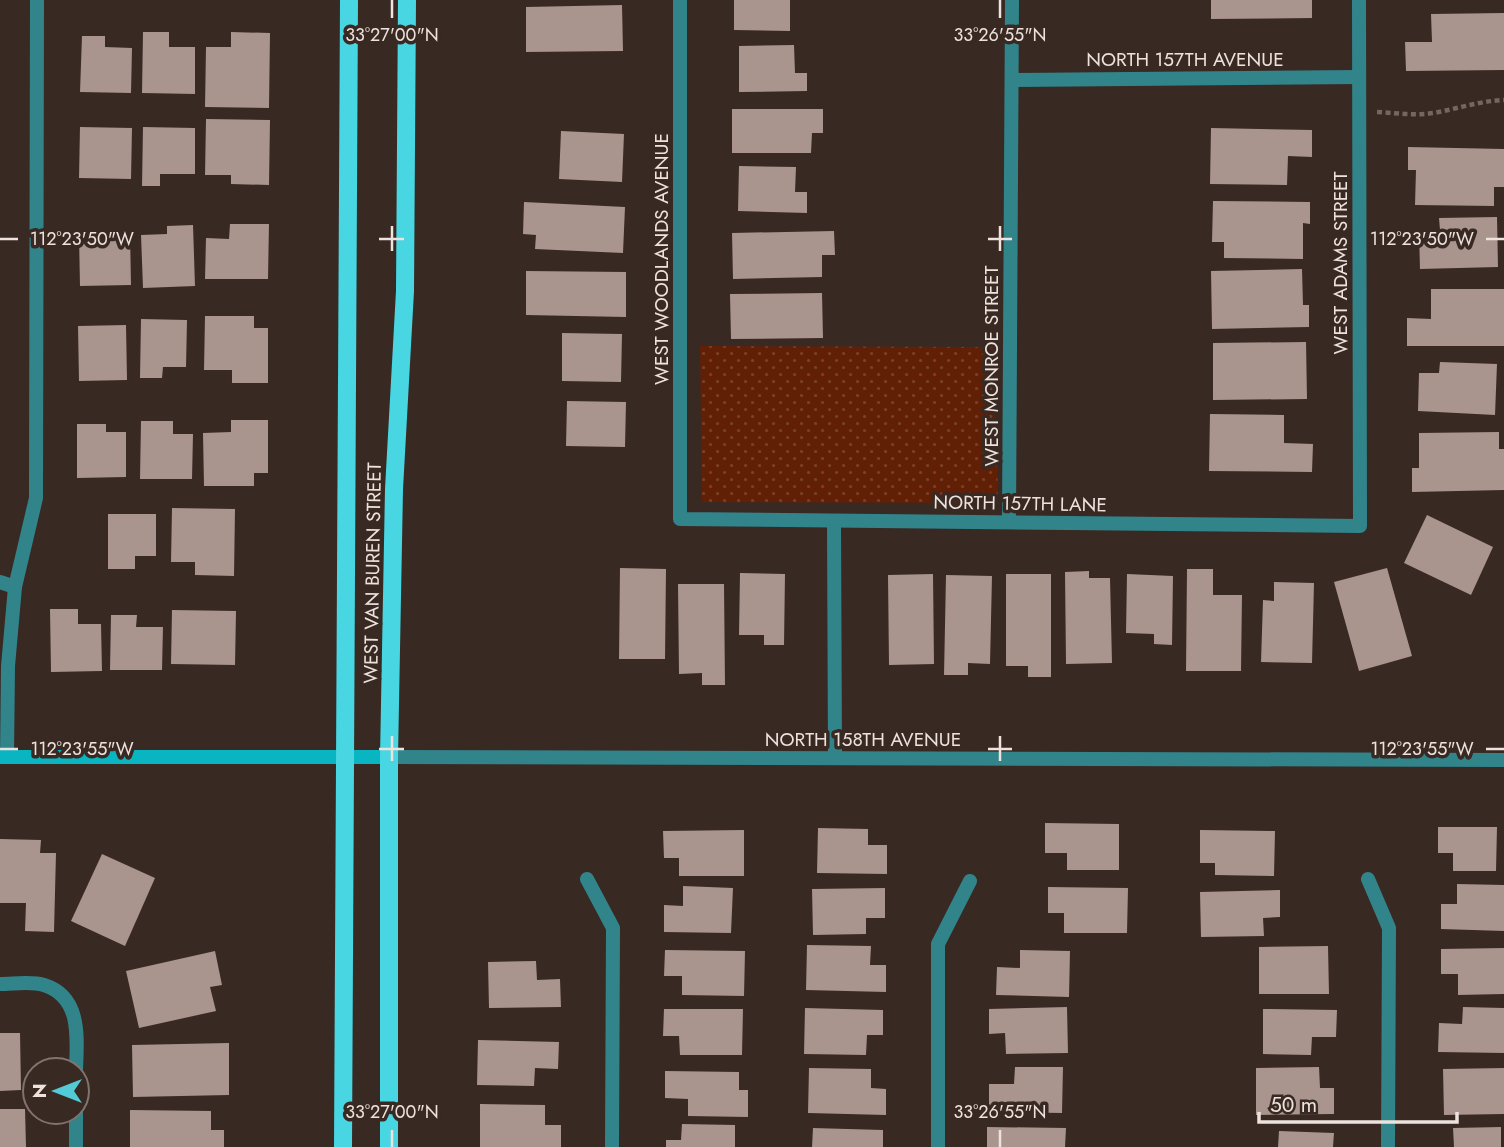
<svg xmlns="http://www.w3.org/2000/svg" width="1504" height="1147" font-family="Jost,sans-serif">
  <defs>
    <pattern id="park-dots" width="8" height="8" patternUnits="userSpaceOnUse" patternTransform="scale(1.75)"><rect width="8" height="8" fill="#612006"/><path d="M2 2h.1M6 6h.1" fill="none" stroke="#78402a" stroke-width="1.8" stroke-linecap="round"/></pattern>
  </defs>
  <rect width="100%" height="100%" fill="#392923"/>
  <polygon fill="url(#park-dots)" points="700,346 994,347 998,503 702,502"/>
  <g fill="#a9948e">
    <polygon points="734,0 790,0 790,31 734,30"/>
    <polygon points="1211,0 1312,0 1312,18 1211,19"/>
    <polygon points="622,5 623,51 526,52 526,7"/>
    <polygon points="1504,13 1504,70 1406,71 1405,42 1432,42 1431,14"/>
    <polygon points="143,32 169,32 169,47 195,47 195,94 142,93"/>
    <polygon points="231,32 270,33 269,108 205,107 206,47 231,47"/>
    <polygon points="82,36 105,36 105,47 132,48 131,93 80,92"/>
    <polygon points="794,45 795,73 807,73 807,91 739,92 739,46"/>
    <polygon points="732,109 823,109 823,133 812,133 811,153 732,153"/>
    <polygon points="206,119 270,120 269,185 231,184 231,175 205,175"/>
    <polygon points="80,127 132,128 131,179 79,178"/>
    <polygon points="143,127 195,128 195,174 160,174 160,186 142,186"/>
    <polygon points="1211,128 1312,130 1312,157 1288,156 1287,185 1210,184"/>
    <polygon points="561,131 624,134 622,182 559,179"/>
    <polygon points="1408,147 1504,149 1504,187 1494,187 1494,206 1415,205 1416,170 1408,170"/>
    <polygon points="739,166 796,167 795,192 807,192 807,213 738,211"/>
    <polygon points="1213,201 1310,202 1310,224 1303,223 1303,259 1224,258 1224,242 1212,242"/>
    <polygon points="524,202 625,207 623,253 535,249 536,235 523,234"/>
    <polygon points="1497,217 1498,267 1420,269 1419,230 1440,230 1439,218"/>
    <polygon points="230,224 269,224 268,279 205,279 206,238 229,239"/>
    <polygon points="193,225 195,286 143,288 141,235 167,234 167,226"/>
    <polygon points="834,231 835,255 822,255 822,277 733,279 732,233"/>
    <polygon points="130,233 131,285 80,286 79,234"/>
    <polygon points="1302,269 1303,305 1309,305 1309,327 1212,329 1211,271"/>
    <polygon points="526,271 626,272 626,317 526,315"/>
    <polygon points="1431,289 1504,289 1504,346 1407,346 1407,318 1431,319"/>
    <polygon points="822,293 823,338 731,339 730,294"/>
    <polygon points="205,316 254,316 254,328 268,328 268,383 232,383 232,370 204,370"/>
    <polygon points="141,319 187,320 186,367 163,367 162,378 140,378"/>
    <polygon points="126,325 127,380 79,381 78,326"/>
    <polygon points="562,333 622,334 621,382 562,381"/>
    <polygon points="1306,342 1307,399 1213,400 1213,343"/>
    <polygon points="1440,362 1497,364 1495,415 1418,411 1419,373 1439,373"/>
    <polygon points="567,401 626,402 625,447 566,446"/>
    <polygon points="1210,414 1284,415 1284,443 1313,444 1312,472 1209,471"/>
    <polygon points="231,420 268,420 268,473 254,473 254,486 204,486 203,433 231,432"/>
    <polygon points="141,421 173,421 173,434 193,434 192,479 140,479"/>
    <polygon points="77,424 106,424 106,432 126,432 126,477 77,478"/>
    <polygon points="1499,432 1499,449 1504,449 1504,490 1412,492 1412,468 1419,468 1419,433"/>
    <polygon points="172,508 235,509 234,576 195,575 195,562 171,562"/>
    <polygon points="108,514 156,514 156,556 135,556 135,569 108,569"/>
    <polygon points="1427,515 1493,547 1471,595 1404,563"/>
    <polygon points="620,568 666,569 665,659 619,659"/>
    <polygon points="1387,568 1412,656 1359,671 1334,582"/>
    <polygon points="1187,569 1213,569 1213,595 1242,595 1241,671 1186,671"/>
    <polygon points="1089,571 1089,578 1110,578 1112,663 1066,664 1065,572"/>
    <polygon points="740,573 785,574 784,645 764,645 764,635 739,635"/>
    <polygon points="933,574 934,664 889,665 888,575"/>
    <polygon points="1006,574 1051,574 1051,677 1028,677 1028,666 1006,666"/>
    <polygon points="1127,574 1173,576 1172,645 1154,644 1154,634 1126,633"/>
    <polygon points="946,575 992,576 990,664 968,663 968,675 944,675"/>
    <polygon points="1274,582 1314,583 1312,663 1261,662 1263,600 1274,601"/>
    <polygon points="678,584 724,584 725,685 702,685 702,673 679,674"/>
    <polygon points="50,609 78,609 78,624 101,624 102,671 51,672"/>
    <polygon points="172,610 236,611 235,665 171,664"/>
    <polygon points="111,615 137,615 136,627 163,627 162,670 110,670"/>
    <polygon points="1045,823 1119,824 1119,870 1067,870 1067,853 1045,853"/>
    <polygon points="1438,827 1497,827 1496,871 1453,871 1453,853 1438,853"/>
    <polygon points="818,828 868,829 868,845 887,845 887,874 817,873"/>
    <polygon points="744,830 744,876 679,876 679,858 664,858 663,831"/>
    <polygon points="1200,830 1275,831 1274,876 1215,875 1215,863 1200,863"/>
    <polygon points="0,839 41,840 40,853 56,853 54,932 25,931 26,903 0,903"/>
    <polygon points="102,854 155,878 125,946 71,921"/>
    <polygon points="1457,884 1504,885 1504,931 1441,929 1441,904 1457,904"/>
    <polygon points="683,886 733,888 731,933 664,932 664,905 683,906"/>
    <polygon points="1048,887 1128,888 1127,933 1064,933 1064,913 1048,913"/>
    <polygon points="885,888 885,918 866,918 866,934 813,935 812,889"/>
    <polygon points="1280,890 1280,917 1263,918 1264,936 1201,937 1200,892"/>
    <polygon points="807,945 871,946 870,965 886,965 886,992 806,990"/>
    <polygon points="1328,946 1329,994 1259,994 1259,947"/>
    <polygon points="1504,948 1504,994 1458,995 1458,974 1441,974 1441,949"/>
    <polygon points="665,950 745,951 744,996 682,995 682,976 664,976"/>
    <polygon points="1020,950 1070,951 1069,997 996,995 997,967 1020,968"/>
    <polygon points="215,951 222,985 210,987 216,1011 139,1028 126,971"/>
    <polygon points="536,961 537,980 560,979 561,1007 489,1008 488,962"/>
    <polygon points="1067,1007 1068,1053 1006,1054 1005,1033 989,1034 989,1009"/>
    <polygon points="1463,1007 1504,1008 1504,1053 1438,1052 1439,1023 1462,1024"/>
    <polygon points="805,1008 883,1010 883,1035 867,1035 866,1055 804,1054"/>
    <polygon points="664,1009 743,1009 742,1055 680,1055 679,1036 663,1036"/>
    <polygon points="1263,1009 1337,1010 1336,1037 1312,1037 1311,1055 1263,1054"/>
    <polygon points="0,1033 20,1033 21,1090 0,1091"/>
    <polygon points="478,1040 559,1042 558,1069 535,1068 534,1086 477,1085"/>
    <polygon points="229,1043 229,1095 133,1097 132,1045"/>
    <polygon points="1015,1067 1063,1067 1062,1113 989,1112 989,1084 1014,1084"/>
    <polygon points="1319,1067 1320,1088 1334,1088 1334,1114 1256,1115 1256,1068"/>
    <polygon points="809,1068 871,1069 871,1088 886,1089 886,1115 808,1113"/>
    <polygon points="1504,1068 1504,1114 1444,1115 1443,1069"/>
    <polygon points="665,1071 739,1072 739,1090 748,1090 748,1117 688,1116 688,1099 665,1098"/>
    <polygon points="480,1104 545,1105 545,1125 561,1125 561,1147 480,1147"/>
    <polygon points="0,1109 25,1109 26,1147 0,1147"/>
    <polygon points="130,1110 211,1111 211,1130 224,1130 224,1147 130,1147"/>
    <polygon points="682,1124 735,1125 735,1147 666,1147 666,1140 681,1140"/>
    <polygon points="987,1127 1066,1128 1065,1147 987,1147"/>
    <polygon points="1501,1127 1501,1147 1454,1147 1453,1128"/>
    <polygon points="813,1128 883,1130 883,1147 812,1147"/>
    <polygon points="1279,1131 1334,1133 1333,1147 1278,1147"/>
  </g>
  <g fill="none" stroke-linecap="round" stroke-linejoin="round">
    <path stroke="#746660" stroke-width="4.5" stroke-dasharray="5 3.5" stroke-linecap="butt" d="M1377,112C1396,113 1414,116 1433,113C1457,109 1479,101 1504,100"/>
    <g stroke="#32848b" stroke-width="14">
      <polyline points="680,0 680,519 1360,526 1359,0"/>
      <polyline points="1012,80 1358,77"/>
      <polyline points="834,521 835,758"/>
      <polyline points="1009,522 1012,0"/>
      <polyline points="0,582 15,587"/>
      <polyline points="7,757 8,666 15,587 36,498 37,0"/>
      <polyline points="389,757 1504,760"/>
      <polyline points="587,879 613,928 612,1147"/>
      <polyline points="1368,879 1389,928 1388,1147"/>
      <path d="M0,984C13,984 32,981 44,985C82,997 77,1038 76,1070"/>
      <polyline points="76,1147 76,1112"/>
      <polyline points="938,1147 938,944 970,881"/>
    </g>
    <polyline stroke="#08b5c1" stroke-width="14" points="0,757 389,757"/>
    <g stroke="#48d6e2" stroke-width="18">
      <polyline points="343,1147 349,0"/>
      <polyline points="389,1147 389,757 394,489 405,291 407,0"/>
    </g>
  </g>
  <path fill="none" stroke="#ede2de" stroke-width="2.5" d="M392,0V18M1000,0V18M392,226V251M1000,226V251M0,239H18M379,239H404M988,239H1012M1486,239H1504M392,736V761M1000,736V761M0,749H18M379,749H404M988,749H1012M1486,749H1504M392,1130V1147M1000,1130V1147"/>
  <g text-anchor="middle" stroke-width="7" stroke-linejoin="round" paint-order="stroke">
    <g font-size="19" fill="#ede2de" stroke="#392923">
      <text x="1185" y="66">NORTH 157TH AVENUE</text>
      <text transform="translate(661 259) rotate(-90)" y="7">WEST WOODLANDS AVENUE</text>
      <text transform="translate(1340 263) rotate(-90)" y="7">WEST ADAMS STREET</text>
      <text transform="translate(991 366) rotate(-90)" y="7">WEST MONROE STREET</text>
      <text transform="translate(1020 503) rotate(1)" y="7">NORTH 157TH LANE</text>
      <text transform="translate(372 573) rotate(-89)" y="7">WEST VAN BUREN STREET</text>
      <text x="863" y="746">NORTH 158TH AVENUE</text>
    </g>
  </g>
  <g font-size="18" text-anchor="middle" fill="#ede2de" stroke="#392923" stroke-width="7" stroke-linejoin="round" paint-order="stroke">
    <text x="392" y="41">33°27'00"N</text>
    <text x="1000" y="41">33°26'55"N</text>
    <text x="1422" y="245">112°23'50"W</text>
    <text x="82" y="245">112°23'50"W</text>
    <text x="1422" y="755">112°23'55"W</text>
    <text x="82" y="755">112°23'55"W</text>
    <text x="392" y="1118">33°27'00"N</text>
    <text x="1000" y="1118">33°26'55"N</text>
  </g>
  <g transform="translate(56 1091) rotate(270)"><circle r="33" fill="#392923" stroke="#81736e" stroke-width="2"/>
  <path d="M0-5L12 26L0 18L-12 26Z" fill="#52cbd7"/>
  <text y="-10" font-size="19" font-weight="bold" text-anchor="middle" fill="#ede2de">N</text>
  </g>
  <path d="M1259 1112v10h198v-10" fill="none" stroke="#ede2de" stroke-width="3.5"/>
  <text x="1270" y="1112" font-size="21" fill="#ede2de" stroke="#392923" stroke-width="5" paint-order="stroke">50 m</text>
</svg>
